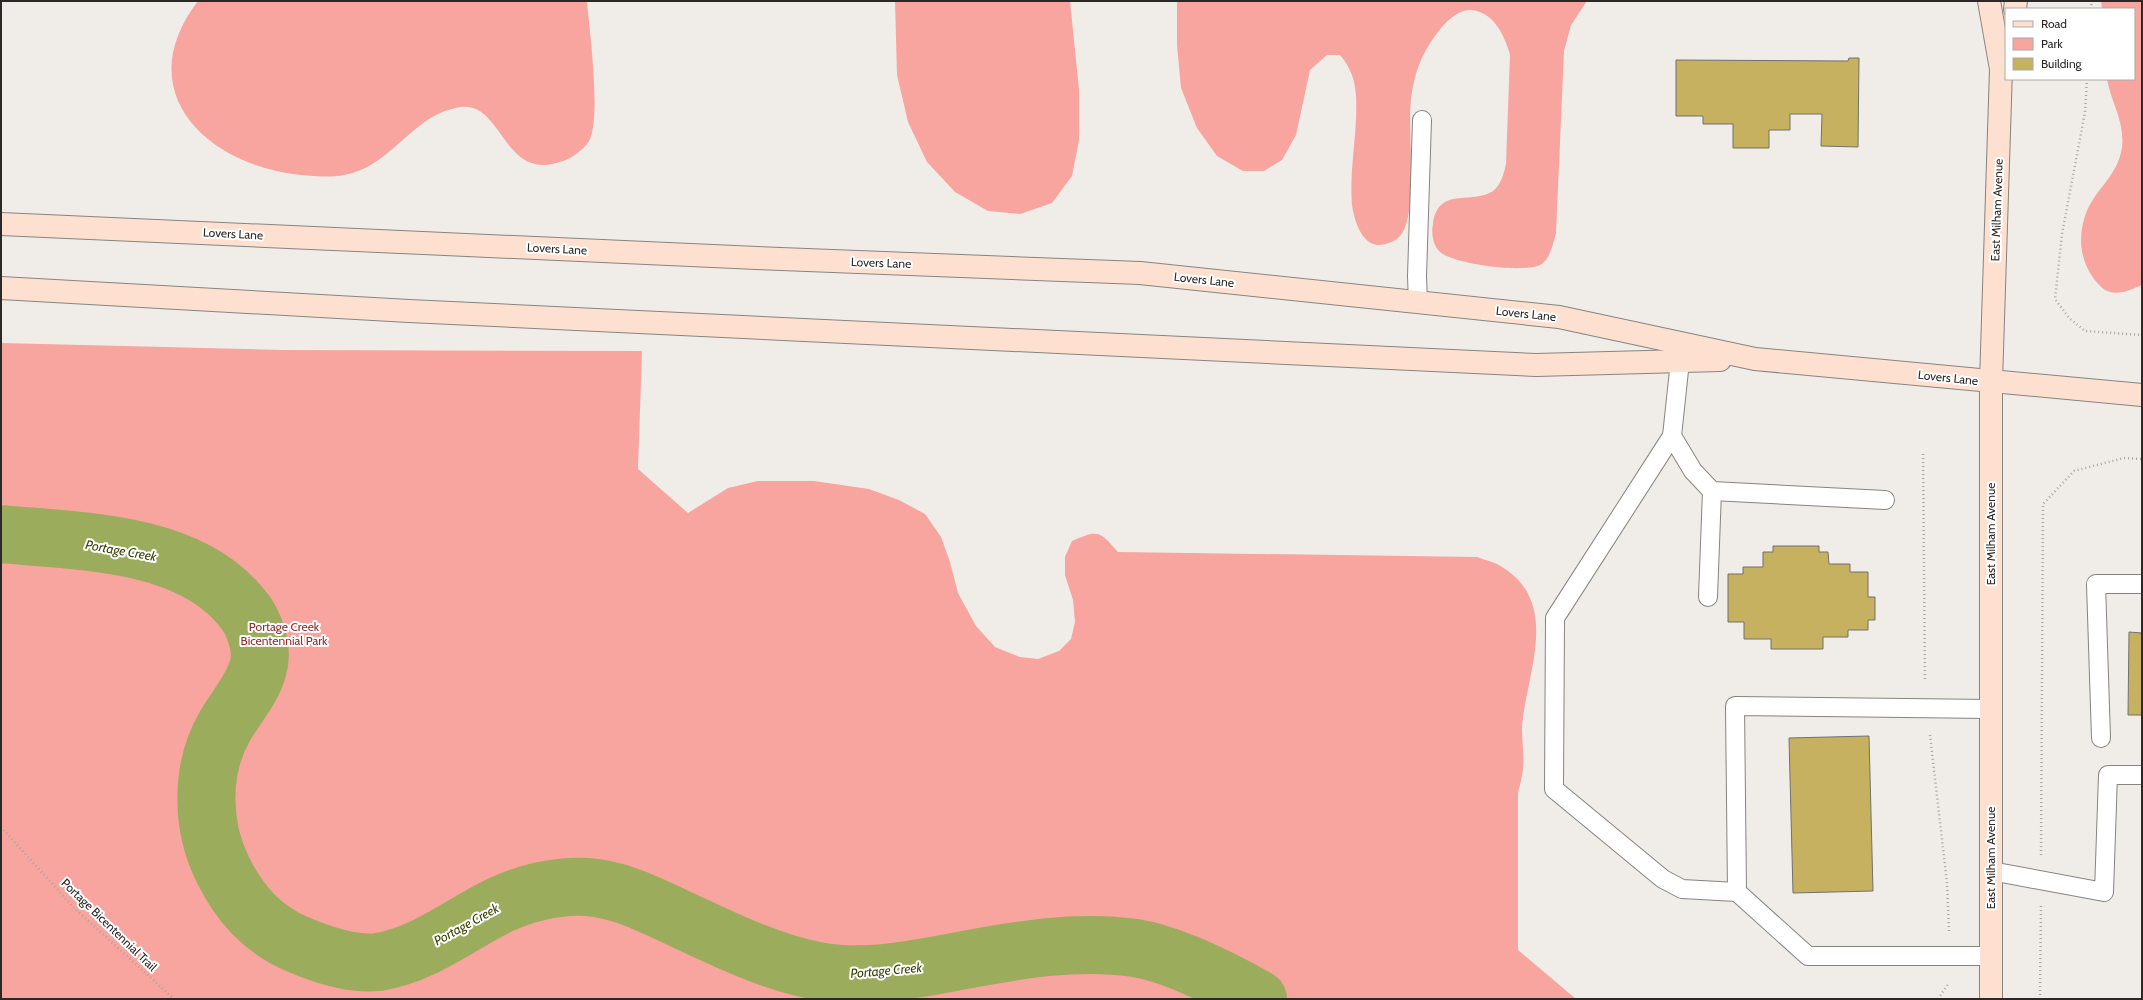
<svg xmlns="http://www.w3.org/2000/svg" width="2143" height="1000" font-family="Cabin,sans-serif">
  <rect width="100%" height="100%" fill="#f0ede9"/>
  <g fill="#f8a49f">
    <path d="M198,1H587C589,28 603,126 587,144C576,156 567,161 552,164C503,174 501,102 461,107C413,113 392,167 344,175C330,178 315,176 300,175C206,165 129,91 198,1Z"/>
    <polygon points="895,1 1070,1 1079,90 1079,140 1072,176 1052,203 1020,214 988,211 955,192 927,162 908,122 897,75"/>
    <path d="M1177,1H1587L1571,25L1564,51L1556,233C1553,243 1551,256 1543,263C1530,275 1453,264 1440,252C1433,246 1431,233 1433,224C1438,186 1471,205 1493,191C1501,185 1504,173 1506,164L1510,54C1504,35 1494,12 1471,10C1459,9 1448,20 1441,28C1422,52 1415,70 1411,99C1407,130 1419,215 1400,236C1395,242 1385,245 1378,245C1361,244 1354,219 1352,205C1349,169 1358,132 1356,96C1355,80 1351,68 1340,55H1327L1310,70L1296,135L1282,160L1264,171H1243L1217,156L1197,128L1181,88L1177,45Z"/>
    <path d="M2101,1H2142V285C2132,289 2121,295 2110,292C2104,291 2098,284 2094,279C2080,260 2078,238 2085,216C2094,189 2118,177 2122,147C2125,122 2111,102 2107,79H2134V9H2102Z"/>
    <path d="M1,343L284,350L642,351L638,469L688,513L728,488L758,481H814L869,489L899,500L925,514L941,537L950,562L958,593L976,626L995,647L1020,657L1038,659L1059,651L1071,639L1075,622L1073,600L1065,575V557L1072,541C1098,529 1100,531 1118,552L1477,557C1485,560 1495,562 1502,567C1558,601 1530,666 1523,717C1520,734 1525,752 1523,769C1522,777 1520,785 1518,793V950L1576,999H1Z"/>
  </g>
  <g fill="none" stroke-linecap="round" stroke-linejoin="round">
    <path stroke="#9bac5d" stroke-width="58" d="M1,534C76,541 181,541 236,601C244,610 250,617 254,628C259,641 262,655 258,668C252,690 236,707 225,726C200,769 201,826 223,870C240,904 262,929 297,944C320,954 353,965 378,962C423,955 459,925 498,906C525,893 558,885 587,887C618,889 646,903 674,916C715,935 769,962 813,970C860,980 907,971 954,962C1013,951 1074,939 1135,948C1174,954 1224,980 1258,999"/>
  </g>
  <g fill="#c5b15f" stroke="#72716c">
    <polygon points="1849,58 1859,58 1858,147 1821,146 1822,114 1790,114 1790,130 1769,130 1769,148 1733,148 1733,124 1703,124 1703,116 1676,116 1676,60 1848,61"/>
    <polygon points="1773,546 1819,546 1819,552 1828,552 1829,564 1850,564 1850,572 1868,572 1868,597 1875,597 1875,620 1868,620 1868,630 1848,630 1848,637 1823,637 1823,649 1771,649 1771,639 1744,639 1744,622 1728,622 1728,574 1743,574 1743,567 1763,567 1763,552 1773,552"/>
    <polygon points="2129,632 2142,633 2142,715 2128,715"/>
    <polygon points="1869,736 1873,891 1793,893 1789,738"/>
  </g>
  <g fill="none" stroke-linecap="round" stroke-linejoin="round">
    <defs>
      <g id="lane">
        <polyline points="1418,303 1417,276 1422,120"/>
        <polyline points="1680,361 1672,436 1555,618 1554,789 1663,879 1682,889 1737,892"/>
        <polyline points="1672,436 1693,471 1712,491 1885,500"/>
        <polyline points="1708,597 1712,491"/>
        <polyline points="1990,709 1735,706 1737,892 1808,956 1991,956"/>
        <polyline points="2101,738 2096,584 2142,584"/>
        <polyline points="1991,871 2104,892 2108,775 2142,775"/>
      </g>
      <g id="secondary">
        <polyline points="1989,1 2001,69 1991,382 1991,999"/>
        <polyline points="2015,9 2016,1"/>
        <polyline points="1,224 757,258 1140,273 1559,317 1755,359 2142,395"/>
        <polyline points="1,288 409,311 1536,365 1720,360"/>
      </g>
    </defs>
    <use href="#lane" stroke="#878480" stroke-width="20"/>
    <use href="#secondary" stroke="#878480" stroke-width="24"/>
    <g stroke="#a7a5a2" stroke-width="2.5" stroke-dasharray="1 3" stroke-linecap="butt">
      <polyline points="2091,9 2092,1"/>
      <polyline points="2087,79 2085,112 2062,234 2055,299 2069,318 2085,331 2142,335"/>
      <polyline points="1923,454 1925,682"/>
      <polyline points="1930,735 1947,883 1949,931"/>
      <polyline points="1,827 74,908 174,999"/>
      <polyline points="2041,855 2043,504 2074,471 2124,458 2142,459"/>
      <polyline points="1938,999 1949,983"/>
      <polyline points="2040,999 2041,906"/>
    </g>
    <use href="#lane" stroke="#fff" stroke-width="18"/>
    <use href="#secondary" stroke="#fee0d0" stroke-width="22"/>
  </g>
  <g text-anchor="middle" stroke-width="4" stroke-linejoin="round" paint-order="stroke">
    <g font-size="12" fill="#2a2927" stroke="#fff">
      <text transform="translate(1997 210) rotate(-88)" y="4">East Milham Avenue</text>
      <text transform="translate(233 234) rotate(3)" y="4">Lovers Lane</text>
      <text transform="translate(557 249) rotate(3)" y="4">Lovers Lane</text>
      <text transform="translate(881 263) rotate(2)" y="4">Lovers Lane</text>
      <text transform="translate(1204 280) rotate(6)" y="4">Lovers Lane</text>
      <text transform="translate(1526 314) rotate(6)" y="4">Lovers Lane</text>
      <text transform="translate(1948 378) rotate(6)" y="4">Lovers Lane</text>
      <text transform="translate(1991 534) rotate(-90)" y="4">East Milham Avenue</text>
      <text transform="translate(1991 858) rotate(-90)" y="4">East Milham Avenue</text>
      <text transform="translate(109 925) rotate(44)" y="4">Portage Bicentennial Trail</text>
    </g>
    <g font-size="12" fill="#902b2d" stroke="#fff">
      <text x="284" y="631">Portage Creek<tspan x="284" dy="14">Bicentennial Park</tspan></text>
    </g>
    <g font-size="13" font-style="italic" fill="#394305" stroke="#fff">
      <text transform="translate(121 550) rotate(10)" y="5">Portage Creek</text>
      <text transform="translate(466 924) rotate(-29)" y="5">Portage Creek</text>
      <text transform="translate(886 970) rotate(-5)" y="5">Portage Creek</text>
    </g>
  </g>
  <rect width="2143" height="1000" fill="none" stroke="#2a2927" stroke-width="4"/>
  <rect x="2005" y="8" width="130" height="72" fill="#ffffff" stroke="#aaa9a9"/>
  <rect x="2013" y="21" width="20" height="6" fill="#fee0d0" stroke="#aaa9a9"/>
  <text x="2041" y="28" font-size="12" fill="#2a2927">Road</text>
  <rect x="2013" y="38" width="20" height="12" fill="#f8a49f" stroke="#aaa9a9"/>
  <text x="2041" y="48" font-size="12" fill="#2a2927">Park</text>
  <rect x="2013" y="58" width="20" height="12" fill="#c5b15f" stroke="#aaa9a9"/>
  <text x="2041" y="68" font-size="12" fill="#2a2927">Building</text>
</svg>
